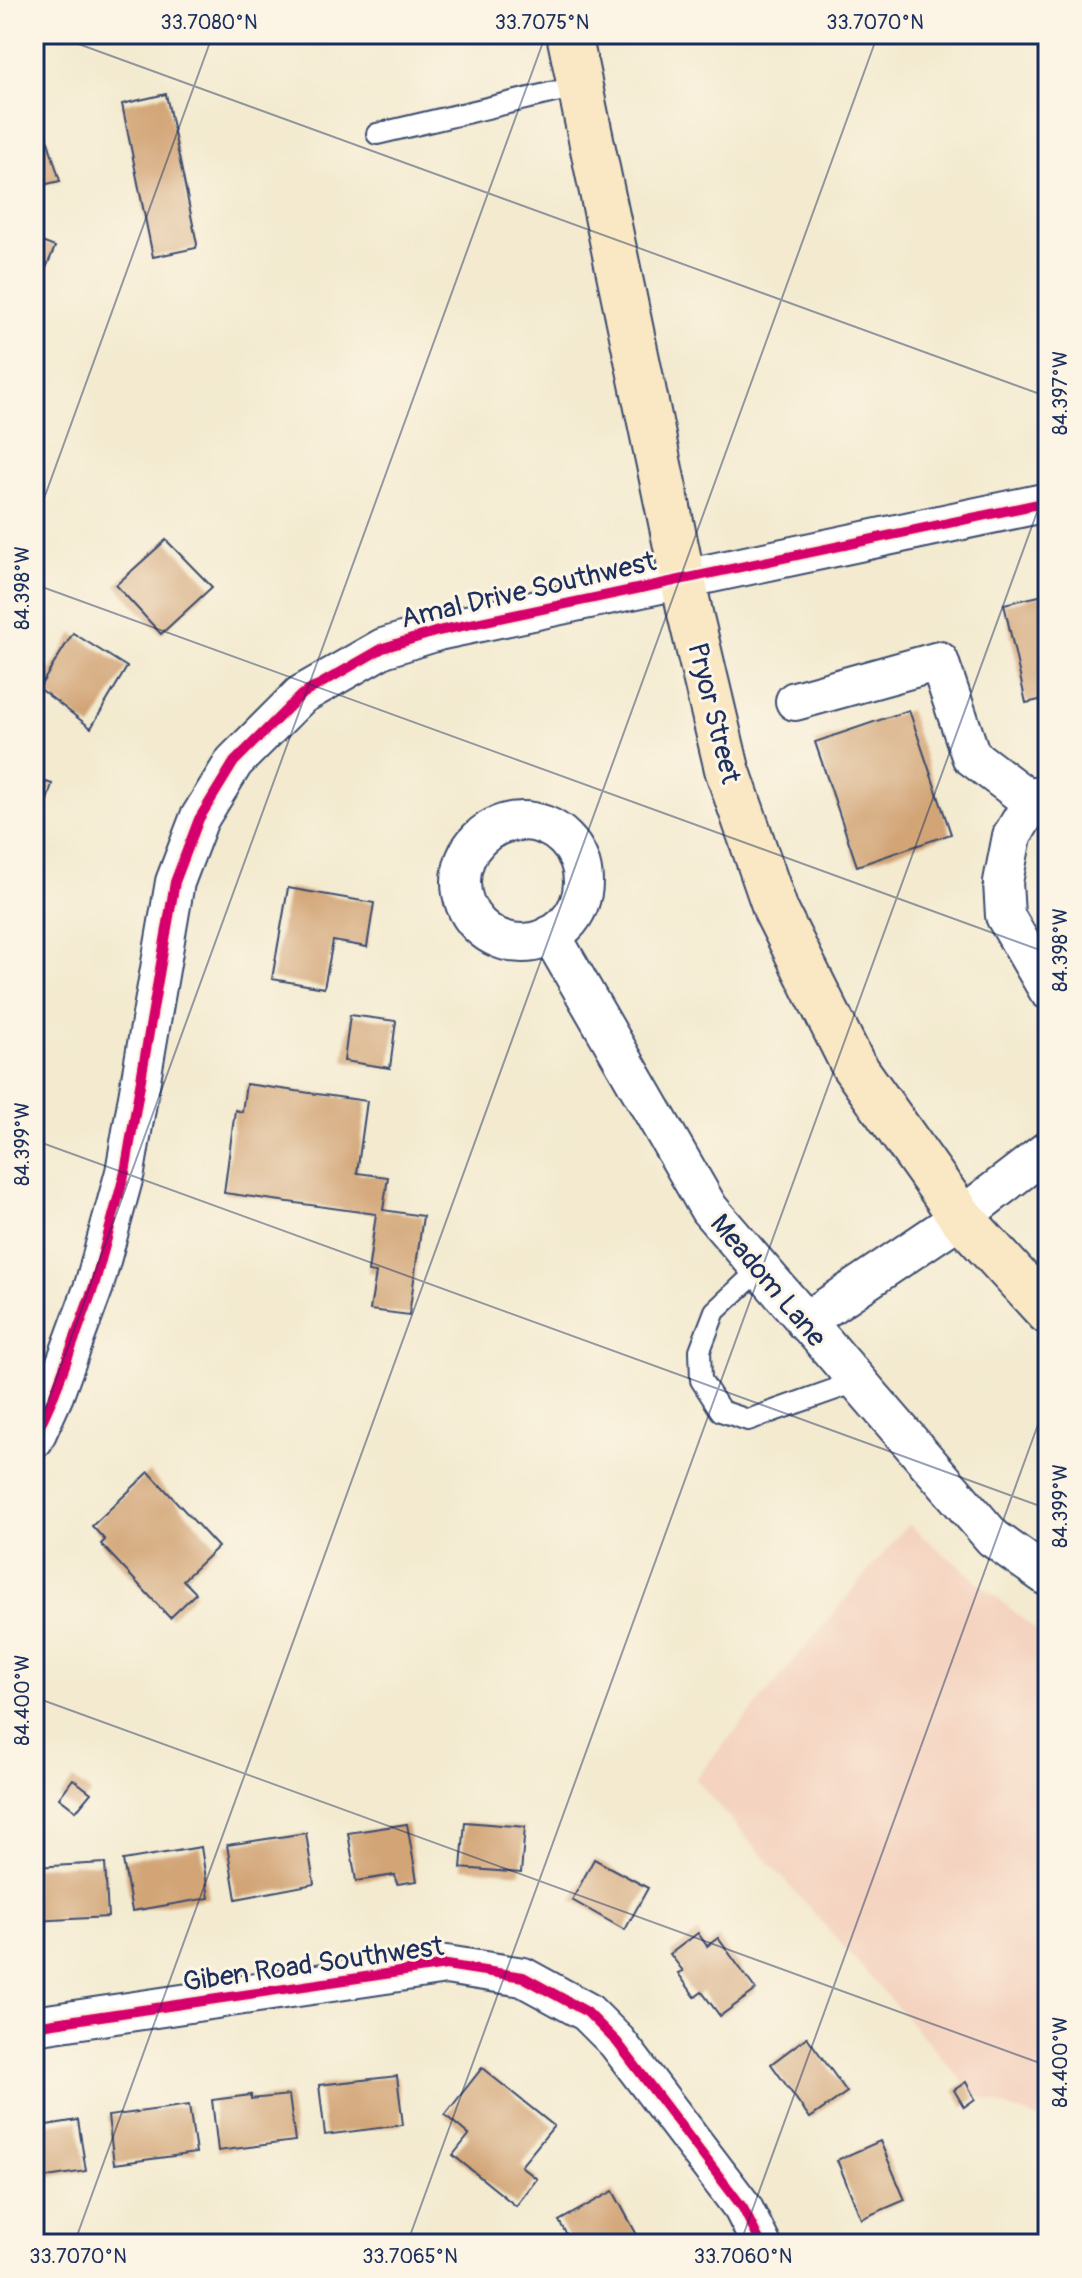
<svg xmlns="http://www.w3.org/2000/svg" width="1082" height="2278" font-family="Pangolin,sans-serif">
  <rect width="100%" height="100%" fill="#fcf5e5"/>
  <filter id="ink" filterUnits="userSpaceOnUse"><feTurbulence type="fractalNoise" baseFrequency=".0125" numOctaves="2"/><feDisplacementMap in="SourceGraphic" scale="16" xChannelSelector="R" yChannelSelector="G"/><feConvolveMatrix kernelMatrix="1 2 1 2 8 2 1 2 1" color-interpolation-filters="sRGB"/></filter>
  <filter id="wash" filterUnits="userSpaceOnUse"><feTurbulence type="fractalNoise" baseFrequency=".006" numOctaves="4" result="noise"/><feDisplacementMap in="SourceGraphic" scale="32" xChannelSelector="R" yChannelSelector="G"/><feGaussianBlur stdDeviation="1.8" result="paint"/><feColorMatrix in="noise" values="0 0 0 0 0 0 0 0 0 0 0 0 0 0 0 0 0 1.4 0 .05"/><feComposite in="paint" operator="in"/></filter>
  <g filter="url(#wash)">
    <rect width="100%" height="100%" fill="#f3eacf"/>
    <polygon fill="#f4d3c0" points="908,1524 1048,1640 1048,2123 975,2095 695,1779"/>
    <g id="blocks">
      <g fill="#d2a476">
        <polygon points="166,94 197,244 196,248 153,257 122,104"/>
        <polygon points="39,112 60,181 34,187 34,113"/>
        <polygon points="34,239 55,247 34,296"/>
        <polygon points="34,354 39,355 38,423 34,423"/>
        <polygon points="166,540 212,587 161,634 116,585"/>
        <polygon points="1048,594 1048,698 1026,703 1004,604"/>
        <polygon points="73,633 127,667 91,728 39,688"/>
        <polygon points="909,710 951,834 857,866 815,742"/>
        <polygon points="34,778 52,784 35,841 34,840"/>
        <polygon points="288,888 374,903 367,947 333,941 324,988 272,979"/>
        <polygon points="350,1015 396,1021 390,1068 344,1061"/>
        <polygon points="246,1084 367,1101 357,1173 388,1177 383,1210 423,1216 409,1315 370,1310 376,1273 368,1272 376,1214 224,1193 235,1110 242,1112"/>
        <polygon points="149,1472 218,1547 183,1580 196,1593 170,1618 101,1544 105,1540 92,1526"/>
        <polygon points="73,1779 91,1793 76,1811 59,1798"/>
        <polygon points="465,1822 525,1827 521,1873 461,1868"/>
        <polygon points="407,1824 417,1881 397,1884 395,1875 356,1881 348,1833"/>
        <polygon points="306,1833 314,1884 236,1899 227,1845"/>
        <polygon points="201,1847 209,1898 132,1911 123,1860"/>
        <polygon points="594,1859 648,1888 625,1930 572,1900"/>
        <polygon points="105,1863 108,1917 34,1921 34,1867"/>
        <polygon points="698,1933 707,1946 718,1938 756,1990 720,2016 702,1992 695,1997 678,1973 683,1971 670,1954"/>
        <polygon points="807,2037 847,2092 810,2118 771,2064"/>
        <polygon points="482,2068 554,2126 521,2166 537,2179 516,2206 453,2155 469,2135 445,2115"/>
        <polygon points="397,2076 403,2125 325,2135 319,2085"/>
        <polygon points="966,2082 975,2099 964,2107 954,2090"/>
        <polygon points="251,2095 251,2099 289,2095 295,2141 218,2151 212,2100"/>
        <polygon points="189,2105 196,2153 114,2164 108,2116"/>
        <polygon points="78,2120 86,2171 34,2179 34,2127"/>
        <polygon points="880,2141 905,2200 861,2219 837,2160"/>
        <polygon points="613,2191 642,2244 572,2244 559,2221"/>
      </g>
    </g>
  </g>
  <g filter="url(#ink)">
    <use href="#blocks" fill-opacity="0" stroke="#3b4b6f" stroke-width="2"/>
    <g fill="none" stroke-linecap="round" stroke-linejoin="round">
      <defs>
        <g id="lane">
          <polyline points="377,134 580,86"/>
          <polyline points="760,1269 715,1311 700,1350 701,1380 721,1411 748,1420 856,1382"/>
        </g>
        <g id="street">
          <polyline points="795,701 939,661 971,756 1032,802"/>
          <polyline points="1048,791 1032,802 1012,836 1003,882 1005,916 1048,990"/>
          <circle cx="522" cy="882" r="61"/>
          <polyline points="551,935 709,1209 993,1538 1048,1577"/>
          <polyline points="805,1322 961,1217 1048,1150"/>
          <polyline points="34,1439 54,1395 94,1286 125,1172 175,882 199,819 234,762 301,695 383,648 438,631 1048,502"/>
          <polyline points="34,2026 446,1965 523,1977 587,2012 617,2042 743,2208 761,2244"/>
        </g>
        <polyline id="secondary" points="569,34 690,613 727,769 776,911 853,1065 961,1217 1048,1312"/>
      </defs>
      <use href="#lane" stroke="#3b4b6f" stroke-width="24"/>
      <use href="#street" stroke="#3b4b6f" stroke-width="42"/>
      <use href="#secondary" stroke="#3b4b6f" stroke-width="48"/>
      <use href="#lane" stroke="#fff" stroke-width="20"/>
      <use href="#street" stroke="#fff" stroke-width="38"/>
      <use href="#secondary" stroke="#fae7c3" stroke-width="44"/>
      <defs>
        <g id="cycleway">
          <polyline points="34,1439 54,1395 94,1286 125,1172 175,882 199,819 234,762 301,695 383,648 438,631 1048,502"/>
          <polyline points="34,2026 446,1965 523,1977 587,2012 617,2042 743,2208 761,2244"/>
        </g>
      </defs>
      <use href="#cycleway" stroke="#fcf5e5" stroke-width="15"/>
      <use href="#cycleway" stroke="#d6006c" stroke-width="10"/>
    </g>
  </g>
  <path fill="none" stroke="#1b2f5e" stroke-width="2" stroke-opacity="0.45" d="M51,34L1048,397M34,526L213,34M34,584L1048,953M34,1140L1048,1509M34,1440L546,34M34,1697L1048,2066M74,2244L878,34M407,2244L1048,482M740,2244L1048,1397"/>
  <g text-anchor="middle" stroke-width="6" stroke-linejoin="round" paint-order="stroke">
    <g font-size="28" fill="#1b2f5e" stroke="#fcf5e5">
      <text transform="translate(528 589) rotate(-13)" y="10">Amal Drive Southwest</text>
      <text transform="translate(715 713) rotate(76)" y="10">Pryor Street</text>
      <text transform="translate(769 1280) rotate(50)" y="10">Meadom Lane</text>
      <text transform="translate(313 1963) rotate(-8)" y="10">Giben Road Southwest</text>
    </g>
  </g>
  <rect width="1082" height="2278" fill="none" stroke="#fcf5e5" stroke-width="88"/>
  <rect x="44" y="44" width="994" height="2190" fill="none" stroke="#1b2f5e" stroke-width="3"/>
  <g font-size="20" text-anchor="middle" fill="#1b2f5e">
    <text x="209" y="29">33.7080°N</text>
    <text x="542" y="29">33.7075°N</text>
    <text x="875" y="29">33.7070°N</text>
    <text transform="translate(1060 393) rotate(-90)" y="7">84.397°W</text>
    <text transform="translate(22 588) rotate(-90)" y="7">84.398°W</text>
    <text transform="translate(1060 950) rotate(-90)" y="7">84.398°W</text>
    <text transform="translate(22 1144) rotate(-90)" y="7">84.399°W</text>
    <text transform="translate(1060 1506) rotate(-90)" y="7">84.399°W</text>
    <text transform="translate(22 1700) rotate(-90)" y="7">84.400°W</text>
    <text transform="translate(1060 2062) rotate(-90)" y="7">84.400°W</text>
    <text x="78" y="2263">33.7070°N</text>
    <text x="410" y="2263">33.7065°N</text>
    <text x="743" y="2263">33.7060°N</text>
  </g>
</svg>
